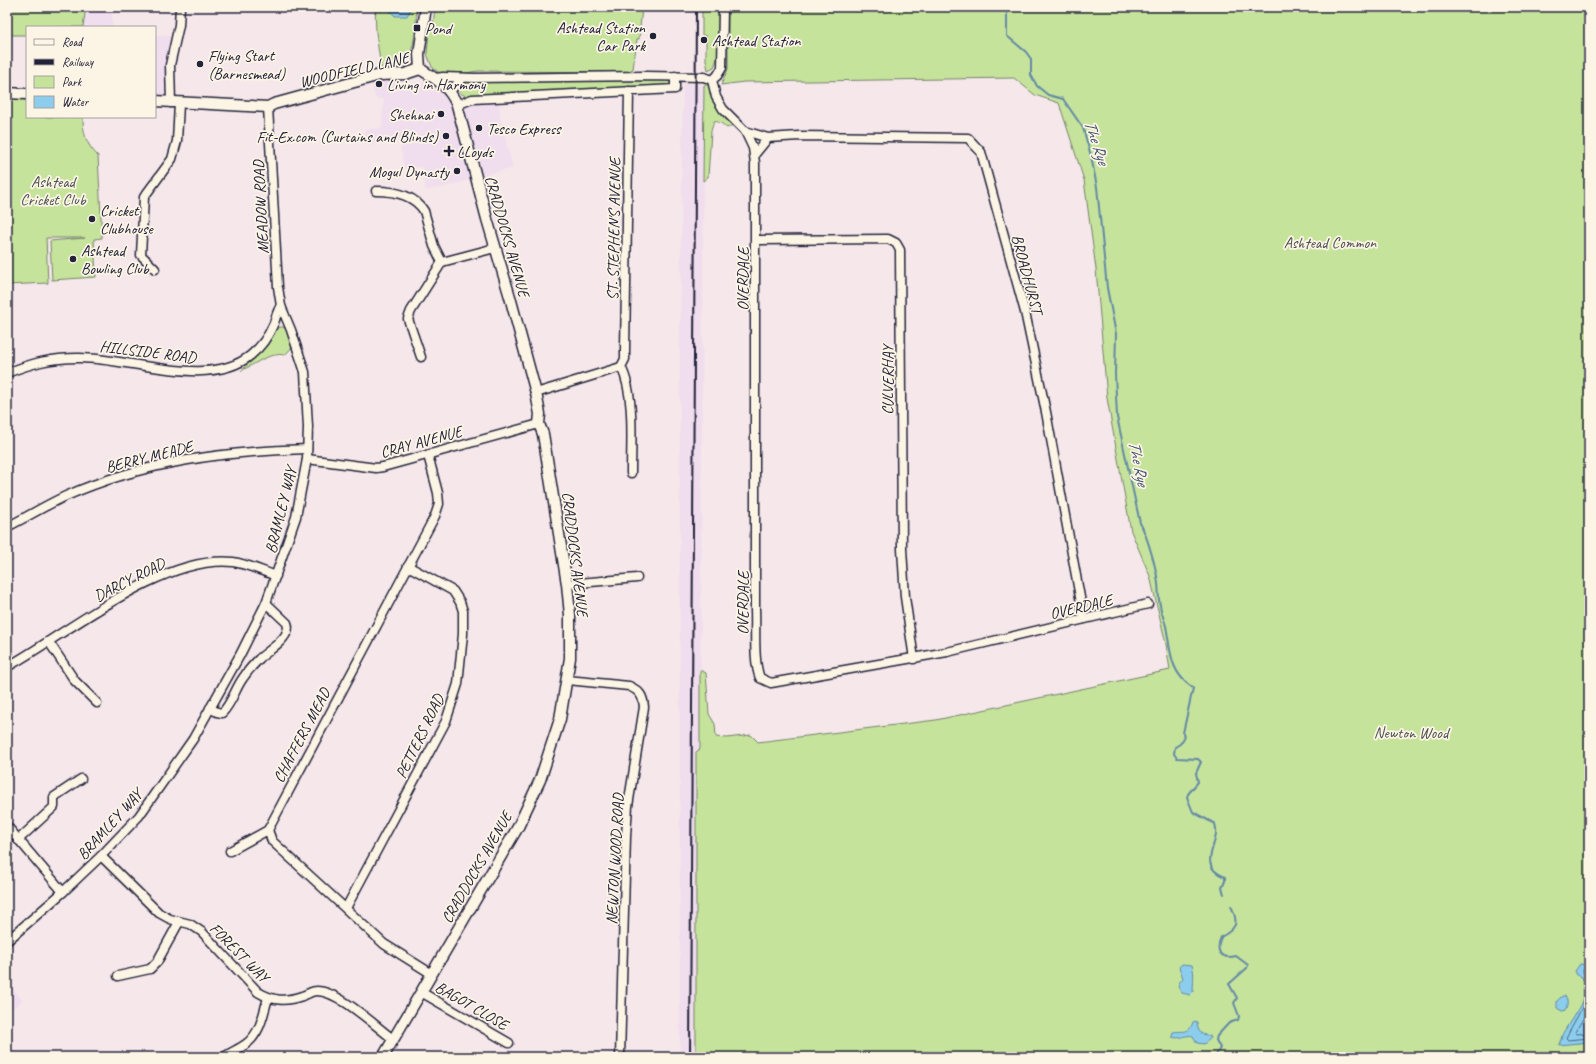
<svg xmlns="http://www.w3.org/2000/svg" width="1596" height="1064" font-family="Caveat,sans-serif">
  <rect width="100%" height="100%" fill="#f5e7ea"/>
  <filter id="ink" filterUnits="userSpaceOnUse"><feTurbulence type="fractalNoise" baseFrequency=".025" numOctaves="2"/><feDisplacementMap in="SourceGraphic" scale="8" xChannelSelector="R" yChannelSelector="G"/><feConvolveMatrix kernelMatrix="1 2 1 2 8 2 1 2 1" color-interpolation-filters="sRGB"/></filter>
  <g filter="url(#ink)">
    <g fill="#f0dded">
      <polygon points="86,7 112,7 112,27 83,27"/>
      <polygon points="155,36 171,36 166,58 165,91 160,106 155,106"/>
      <polygon points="388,81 430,84 446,95 451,102 473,182 469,180 440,188 426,190 423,167 404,168 400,140 367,145 365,130 382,128 384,99 375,98 372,82"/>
      <polygon points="683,84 704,85 700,749 696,752 696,1057 680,1057 680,353"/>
      <polygon points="499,100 500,119 513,168 482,175 480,168 477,166 462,110 473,101"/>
      <polygon points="7,982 22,1000 7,1014"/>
    </g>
    <g fill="#c6e39b" stroke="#74826b">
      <polygon points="7,7 86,7 83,27 27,27 27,35 7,35"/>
      <path d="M375,7H417C416,21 415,53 405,63C400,68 391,70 385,71L381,69L376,32Z"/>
      <polygon points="435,7 642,7 639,39 637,39 633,69 627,72 478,71 453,75 442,75 432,67 427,54 429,31 433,25"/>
      <polygon points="702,7 720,7 719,53 714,67 708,70 706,60 706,36 702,35"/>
      <path d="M728,7H1589V965L1582,977C1592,996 1568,1027 1559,1044L1589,1042V1057H696V752L700,749V670L706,673L709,714L715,724L716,737L727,738L751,735L758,742L936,720L1170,670L1166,644L1150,576L1131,531L1107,398L1096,269L1084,180L1059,103L1035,95L1014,78L744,82L721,85L728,69Z"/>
      <polygon points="668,79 670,81 670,84 668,86 466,96 460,93 458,87 462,83 473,82"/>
      <path d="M704,85H710C711,102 722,113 733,125L727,128L721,123L714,121L711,131L708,177L703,181Z"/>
      <path d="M7,99L27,100V117H83C83,134 86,144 98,156L102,238L94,239L96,277L52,280L50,241L85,238H46L48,283L7,285Z"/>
      <path d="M279,327H283L287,330L293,346L285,355C270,352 255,364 241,371C249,362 260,355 267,346C272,340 273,331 279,327Z"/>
    </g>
    <g fill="#8ccded" stroke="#6289a6">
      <polygon points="386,7 412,7 407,16 395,16"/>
      <path d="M1182,964L1192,965C1195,975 1193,982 1193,992L1190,995L1182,993L1178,987L1179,983L1183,978L1179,967Z"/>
      <polygon points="1580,964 1589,965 1589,1042 1559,1045 1563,1033 1583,1001 1584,981 1582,977 1577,975 1575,971"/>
      <path d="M1562,996H1565C1568,1000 1568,1006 1565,1010L1562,1011L1557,1008V1001Z"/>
      <path d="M1195,1021L1197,1022C1198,1032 1200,1034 1210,1036L1211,1038L1204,1044L1197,1043L1193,1036C1186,1034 1180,1040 1172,1037L1173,1032C1183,1030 1189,1035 1193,1022Z"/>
    </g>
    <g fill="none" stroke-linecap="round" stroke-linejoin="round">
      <g stroke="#4c6682" stroke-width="1">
        <path d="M1589,969H1584L1583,971C1596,995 1575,1017 1566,1038L1568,1040L1589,1038"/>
        <polyline points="1589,1009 1575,1032 1577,1034 1589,1033"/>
      </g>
      <g stroke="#6289a6" stroke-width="2">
        <path d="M1008,7L1007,13V36L1026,52L1031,59V75L1037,86L1048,95L1063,99L1083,128L1091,156L1097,187L1107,288L1116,334L1115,374L1117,417L1140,523C1147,535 1157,570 1158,584C1159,591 1158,598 1160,605C1161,612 1164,619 1166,626C1171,651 1169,672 1193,688L1183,733L1184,738L1180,744L1175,747L1174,754L1177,758L1198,759L1201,762L1196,773L1198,782L1188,794L1187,797L1193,812L1215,824C1222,843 1194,865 1225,877V881L1222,888L1224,894"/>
        <path d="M1215,1057L1220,1048L1216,1040L1217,1036L1229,1023L1238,1020L1239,1016L1234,1003L1237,998L1229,984L1247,968L1248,965L1236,956C1220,960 1215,951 1221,937C1237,928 1239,923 1231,906"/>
      </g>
      <defs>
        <g id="minor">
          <polyline points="436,78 443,77 475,78 646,76 704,77 712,80"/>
          <polyline points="712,80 716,97 723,109 745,131 768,138 799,136 968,138 981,152 1025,312 1046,412 1084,619"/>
          <polyline points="712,80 717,76 722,68 723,7"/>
          <polyline points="450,91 463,78"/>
          <path d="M629,91L625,351V359L621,367C635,393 631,443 631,473"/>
          <polyline points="171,103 170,65 179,25 180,7"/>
          <polyline points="457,105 472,99 675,89 675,76"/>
          <path d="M745,131L753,148L755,163V609C756,628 753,662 760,678L771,683L947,652L1148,604"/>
          <polyline points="755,154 768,138"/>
          <path d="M376,191C394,191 414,195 424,211L434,246L442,262"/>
          <polyline points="756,240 888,239 896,243 900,250 902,549 905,597 914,659"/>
          <polyline points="155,269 141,255 144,197 172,159 177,141 179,104"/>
          <polyline points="421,357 408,319 411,311 442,262 495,248"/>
          <path d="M7,373C32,363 51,358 78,358C128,357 209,390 251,355C261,347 269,335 274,323C276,317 277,311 281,306"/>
          <polyline points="536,393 621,367"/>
          <polyline points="428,455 438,493 439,504 435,516 268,830 272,841 384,944 432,974"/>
          <polyline points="307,459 376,468 383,467 539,424"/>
          <path d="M7,527C27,517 46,505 66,496C143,462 225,451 307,449"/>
          <polyline points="567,584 637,578"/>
          <polyline points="49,642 75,681 97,703"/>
          <path d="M7,667C67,634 162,554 233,562C247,564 262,571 276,576"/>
          <path d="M567,680L629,686C640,691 643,696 644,707L628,806L626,836L620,1057"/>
          <path d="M210,708L217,712L222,713C232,703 235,689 243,678C247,672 253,665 259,659C267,651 293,637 287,623L266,603"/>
          <polyline points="7,826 63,892"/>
          <polyline points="18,840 54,807 54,797 81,779"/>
          <polyline points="230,851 268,830"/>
          <path d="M101,856L159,913L170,919L190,924L202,932L258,992C273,1001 285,1002 302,996C306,995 312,991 316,991C338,990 375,1026 393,1039"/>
          <polyline points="346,908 446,721 458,684 463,634 463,611 460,602 453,591 408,566"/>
          <polyline points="7,941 63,892 101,856 139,816 193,739 240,655 266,603 296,517 307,459 308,427 305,372 291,330 281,306 278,287 268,107"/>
          <polyline points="118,976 150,969 157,962 179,922"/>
          <polyline points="421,992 509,1043"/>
          <path d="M224,1057C231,1052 239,1049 246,1044C261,1033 263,1014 268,998"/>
        </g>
        <g id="tertiary">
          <polyline points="420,69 419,54 426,7"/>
          <polyline points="7,93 27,94"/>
          <polyline points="155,101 268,107 274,104 380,75 405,74 420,69"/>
          <path d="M383,1057L518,827L540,780L560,719L570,658V615L567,584L543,434L539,424L540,414L536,393L510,297L487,219L457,105C449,86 436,79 420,69"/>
        </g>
      </defs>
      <use href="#minor" stroke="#22223b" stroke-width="11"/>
      <use href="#tertiary" stroke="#22223b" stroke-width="13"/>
      <use href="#minor" stroke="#fcf5e5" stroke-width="8"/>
      <use href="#tertiary" stroke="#fcf5e5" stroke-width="10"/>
      <polyline stroke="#22223b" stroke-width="2" points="690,1057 696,7"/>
    </g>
  </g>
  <g fill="#22223b" stroke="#fcf5e5" stroke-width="1.5">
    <rect x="413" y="24" width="8" height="8" rx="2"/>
    <circle cx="653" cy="36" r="4"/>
    <circle cx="704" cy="40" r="4"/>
    <circle cx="200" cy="64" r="4"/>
    <circle cx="379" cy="84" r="4"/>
    <circle cx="441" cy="114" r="4"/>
    <circle cx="479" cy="128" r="4"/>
    <circle cx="446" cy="136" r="4"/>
    <path d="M447 145h4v4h4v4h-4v4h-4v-4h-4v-4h4z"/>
    <circle cx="457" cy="171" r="4"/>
    <circle cx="92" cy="219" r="4"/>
    <circle cx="73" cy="259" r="4"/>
  </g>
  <g text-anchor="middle" stroke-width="3.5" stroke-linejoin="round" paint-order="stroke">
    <g font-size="16" fill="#22223b" stroke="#fcf5e5" text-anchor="start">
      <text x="645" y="33" text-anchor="end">Ashtead Station<tspan x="645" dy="18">Car Park</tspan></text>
      <text x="425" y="34">Pond</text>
      <text x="712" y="46">Ashtead Station</text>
      <text x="208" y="61">Flying Start<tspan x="208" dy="18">(Barnesmead)</tspan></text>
      <text x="387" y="90">Living in Harmony</text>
      <text x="433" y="120" text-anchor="end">Shehnai</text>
      <text x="487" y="134">Tesco Express</text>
      <text x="438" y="142" text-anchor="end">Fit-Ex.com (Curtains and Blinds)</text>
      <text x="457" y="157">LLoyds</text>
      <text x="449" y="177" text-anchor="end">Mogul Dynasty</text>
      <text x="100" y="216">Cricket<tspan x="100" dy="18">Clubhouse</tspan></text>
      <text x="81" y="256">Ashtead<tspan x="81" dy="18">Bowling Club</tspan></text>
    </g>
    <g font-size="16" fill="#22223b" stroke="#fcf5e5">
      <text transform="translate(354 69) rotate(-13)" y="6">WOODFIELD LANE</text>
      <text transform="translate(260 207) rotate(-93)" y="6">MEADOW ROAD</text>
      <text transform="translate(613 229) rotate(-89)" y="6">ST. STEPHEN'S AVENUE</text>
      <text transform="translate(508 236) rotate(74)" y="6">CRADDOCKS AVENUE</text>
      <text transform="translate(1028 274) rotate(75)" y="6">BROADHURST</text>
      <text transform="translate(742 279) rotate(-90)" y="6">OVERDALE</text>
      <text transform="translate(148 351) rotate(7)" y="6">HILLSIDE ROAD</text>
      <text transform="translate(887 380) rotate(-90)" y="6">CULVERHAY</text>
      <text transform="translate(421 441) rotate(-15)" y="6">CRAY AVENUE</text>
      <text transform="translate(149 456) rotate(-14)" y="6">BERRY MEADE</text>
      <text transform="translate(280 510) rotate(-76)" y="6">BRAMLEY WAY</text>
      <text transform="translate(576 554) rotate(83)" y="6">CRADDOCKS AVENUE</text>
      <text transform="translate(129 579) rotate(-27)" y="6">DARCY ROAD</text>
      <text transform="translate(742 603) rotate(-90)" y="6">OVERDALE</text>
      <text transform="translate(1081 606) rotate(-13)" y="6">OVERDALE</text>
      <text transform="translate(301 735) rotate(-62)" y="6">CHAFFERS MEAD</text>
      <text transform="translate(419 736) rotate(-64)" y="6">PETTERS ROAD</text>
      <text transform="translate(109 824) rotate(-48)" y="6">BRAMLEY WAY</text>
      <text transform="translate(614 859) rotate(-87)" y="6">NEWTON WOOD ROAD</text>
      <text transform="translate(476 867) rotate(-60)" y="6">CRADDOCKS AVENUE</text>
      <text transform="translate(240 952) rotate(45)" y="6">FOREST WAY</text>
      <text transform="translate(472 1005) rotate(30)" y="6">BAGOT CLOSE</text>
    </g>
    <g font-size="16" fill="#4b5253" stroke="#fcf5e5">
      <text x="53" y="187">Ashtead<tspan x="53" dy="18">Cricket Club</tspan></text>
      <text x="1330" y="248">Ashtead Common</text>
      <text x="1411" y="738">Newton Wood</text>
    </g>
    <g font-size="17" font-style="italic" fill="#425570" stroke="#fcf5e5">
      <text transform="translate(1097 142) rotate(71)" y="6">The Rye</text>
      <text transform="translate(1139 463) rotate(78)" y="6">The Rye</text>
    </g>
  </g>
  <rect width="1596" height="1064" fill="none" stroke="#fcf5e5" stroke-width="24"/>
  <rect x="12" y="12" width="1572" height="1040" fill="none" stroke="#22223b" stroke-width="1.5" filter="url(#ink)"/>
  <rect x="26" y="26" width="130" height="92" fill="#fcf5e5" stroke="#a5a1a1"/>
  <rect x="34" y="39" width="20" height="6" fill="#fcf5e5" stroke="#a5a1a1"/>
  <text x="62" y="46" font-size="12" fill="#22223b">Road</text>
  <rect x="34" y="59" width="20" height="6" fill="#22223b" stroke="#a5a1a1"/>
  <text x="62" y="66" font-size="12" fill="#22223b">Railway</text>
  <rect x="34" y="76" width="20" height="12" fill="#c6e39b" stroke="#a5a1a1"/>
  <text x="62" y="86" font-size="12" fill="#22223b">Park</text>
  <rect x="34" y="96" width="20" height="12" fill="#8ccded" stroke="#a5a1a1"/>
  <text x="62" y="106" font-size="12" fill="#22223b">Water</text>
</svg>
